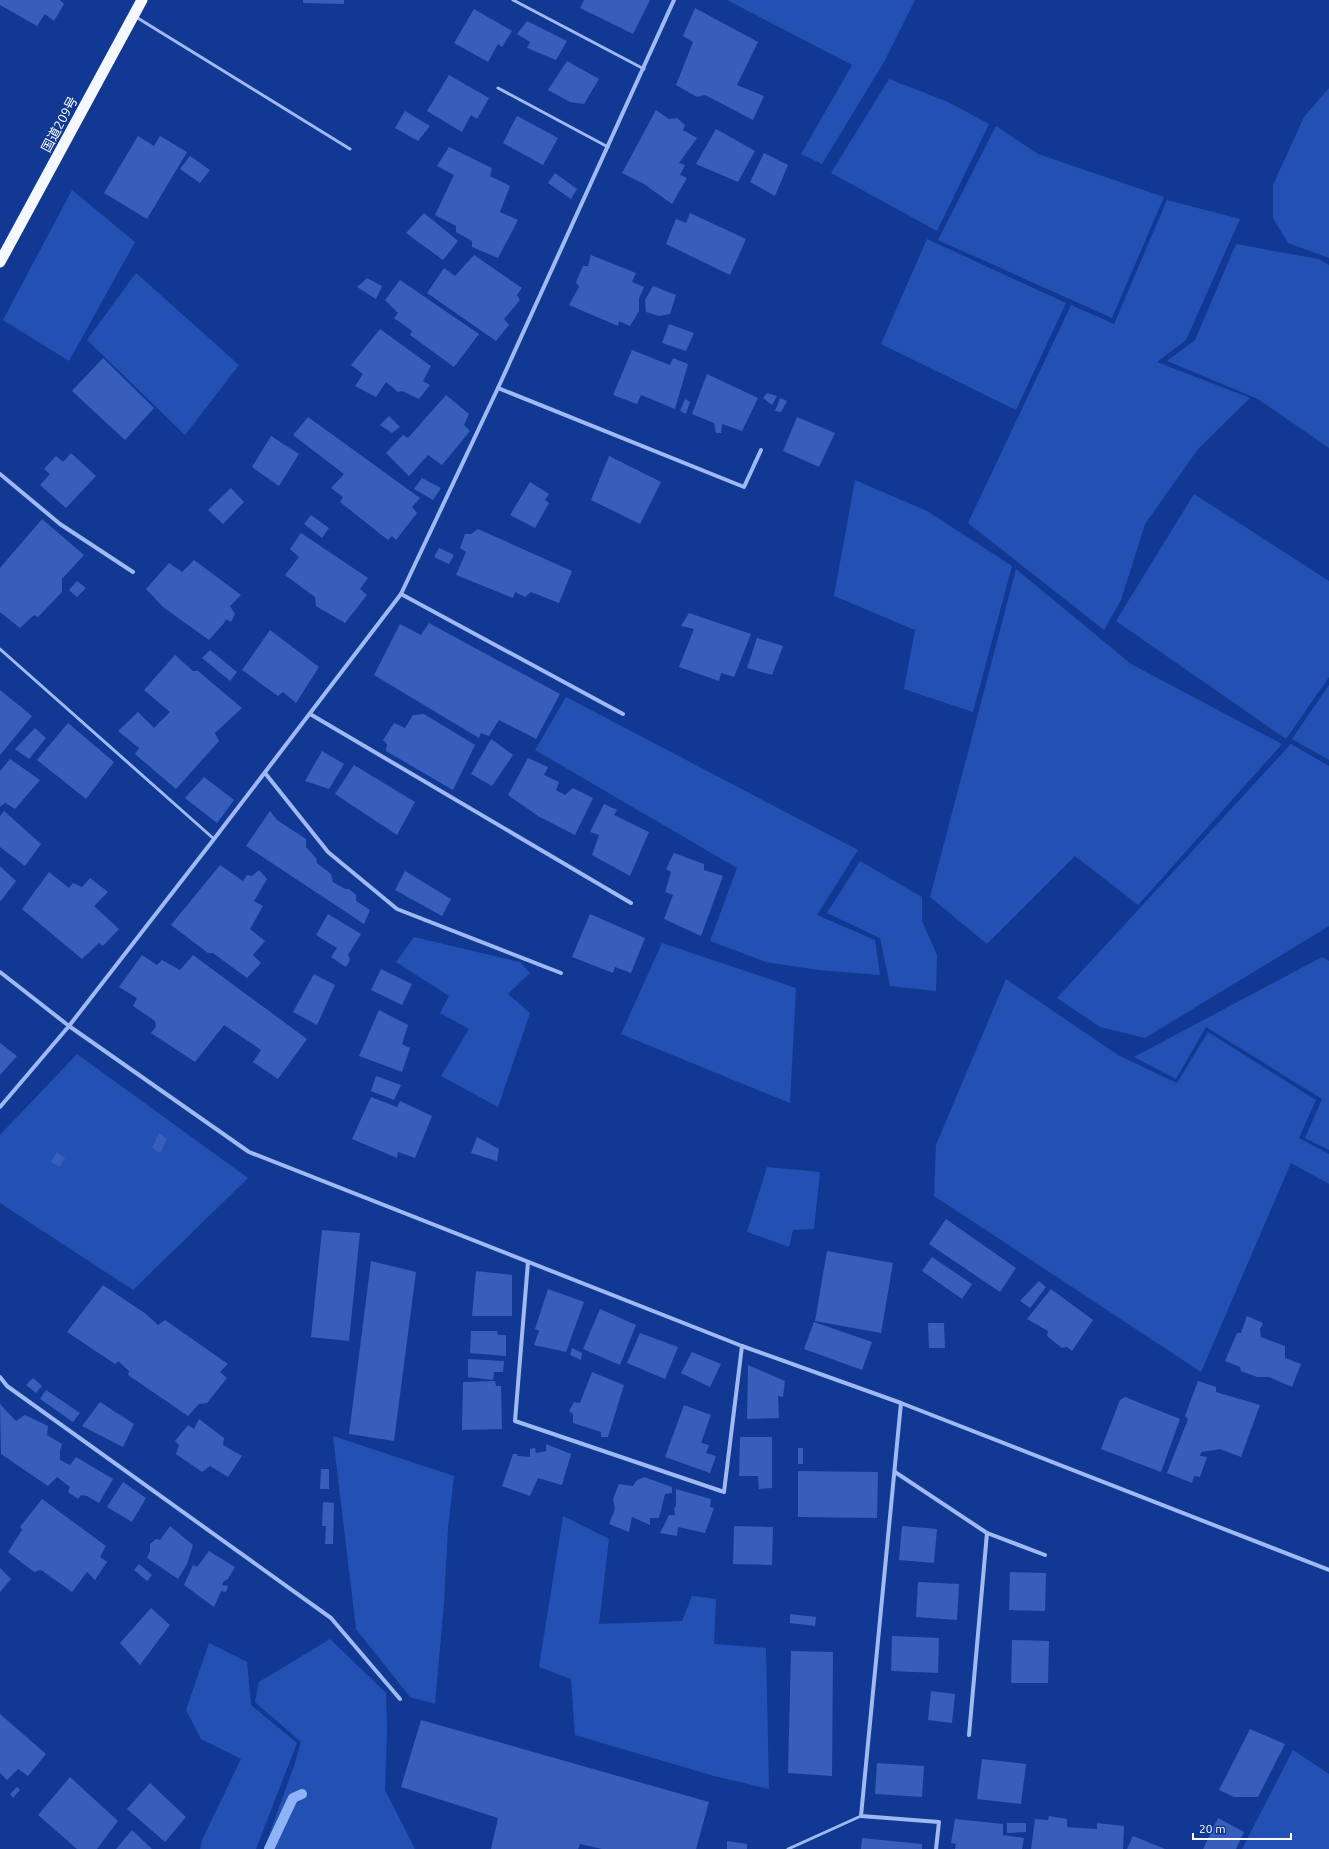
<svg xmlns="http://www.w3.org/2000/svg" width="1329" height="1849" font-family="Ubuntu,'Noto Sans JP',sans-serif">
  <rect width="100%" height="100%" fill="#113993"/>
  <g fill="#2351b3">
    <polygon points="727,0 915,0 884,62 822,164 801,154 852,65"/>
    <polygon points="889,79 948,102 989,124 937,231 831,173"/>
    <polygon points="1329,88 1329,258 1288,243 1273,218 1273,185 1304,117"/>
    <polygon points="996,126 1038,154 1164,197 1112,318 938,240"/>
    <polygon points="72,190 135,242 69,361 3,320"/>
    <polygon points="1167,200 1240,219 1186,340 1157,362 1250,398 1198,449 1145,524 1121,600 1104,630 968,523 1071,305 1114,324"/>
    <polygon points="927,239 1066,303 1016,410 881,344"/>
    <polygon points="1236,244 1318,259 1329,265 1329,448 1258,399 1167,361 1195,340"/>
    <polygon points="136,273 239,365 185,435 87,340"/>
    <polygon points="855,480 927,511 1012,566 973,712 904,689 915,630 834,596"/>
    <polygon points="1194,494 1329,581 1329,677 1286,739 1116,621"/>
    <polygon points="1016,569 1131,664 1282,744 1138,905 1075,856 987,944 930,897"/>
    <polygon points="1329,685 1329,760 1292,739"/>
    <polygon points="566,697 858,850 817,915 875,940 880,975 818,970 766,962 710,941 737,868 535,750"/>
    <polygon points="1291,744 1329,766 1329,926 1145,1038 1100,1027 1057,998"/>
    <polygon points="860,861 922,897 922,921 937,955 936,991 890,986 880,938 827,913"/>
    <polygon points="414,937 520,962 530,973 508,994 530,1013 498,1107 441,1076 469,1029 440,1013 449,996 396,962"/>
    <polygon points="662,943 796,988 790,1103 621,1034"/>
    <polygon points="1322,957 1329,961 1329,1150 1305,1138 1322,1099 1206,1027 1176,1079 1134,1057"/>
    <polygon points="1006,979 1118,1055 1177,1083 1208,1032 1316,1100 1299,1138 1329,1154 1329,1184 1291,1163 1201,1372 934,1196 936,1145"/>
    <polygon points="77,1054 248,1178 133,1290 0,1203 0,1135"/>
    <polygon points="767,1167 820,1172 814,1229 793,1230 789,1247 747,1232"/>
    <polygon points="333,1436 454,1476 448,1528 444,1603 435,1704 410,1697 356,1629"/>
    <polygon points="563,1516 609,1539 599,1624 682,1621 692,1596 716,1599 714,1644 766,1648 769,1789 714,1776 575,1735 571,1679 539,1667"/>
    <polygon points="330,1639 386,1693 387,1731 385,1790 415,1849 264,1849 294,1766 301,1742 255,1702 259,1682"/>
    <polygon points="209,1643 247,1662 251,1705 297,1743 256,1849 200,1849 202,1840 241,1759 201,1739 186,1710"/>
    <polygon points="1293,1750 1329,1774 1329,1849 1242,1849"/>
  </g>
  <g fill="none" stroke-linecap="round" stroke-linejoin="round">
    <polyline stroke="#90b2f6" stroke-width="10" points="269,1849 293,1798 302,1794"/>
  </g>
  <g fill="#355fbb">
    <polygon points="0,0 60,0 64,4 54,21 45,14 37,26 0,5"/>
    <polygon points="303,0 344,0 344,4 303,3"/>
    <polygon points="584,0 650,0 633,34 580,8"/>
    <polygon points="695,8 758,42 737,85 764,96 753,120 705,95 697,97 676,85 693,42 683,36"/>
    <polygon points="474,9 512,31 502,47 498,44 488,62 454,43"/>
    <polygon points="527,21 567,41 556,60 527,48 530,42 517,34"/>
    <polygon points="567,61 599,79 584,104 570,102 548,90"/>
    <polygon points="449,75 489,98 477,119 471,115 462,132 427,111"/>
    <polygon points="656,110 669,119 677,118 685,125 683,130 697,138 679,163 685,165 680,175 687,178 672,204 644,184 622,173"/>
    <polygon points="405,111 430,126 418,141 395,128"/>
    <polygon points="517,116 558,138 543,165 503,143"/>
    <polygon points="716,129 755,151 738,182 696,164"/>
    <polygon points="138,136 154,146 160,136 187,152 147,219 104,193"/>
    <polygon points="449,147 492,168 490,176 510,186 500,212 518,220 498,258 472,247 472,241 456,232 456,226 435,215 454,175 437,166"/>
    <polygon points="764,153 788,165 775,196 750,182"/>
    <polygon points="190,156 210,170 200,183 180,169"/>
    <polygon points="555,173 577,189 571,199 548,183"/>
    <polygon points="424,213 458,241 443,260 406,233"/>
    <polygon points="690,213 746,239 730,275 666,244 676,219 686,223"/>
    <polygon points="474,255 522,288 517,295 520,300 504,319 509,325 496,341 427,293 444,268 455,276"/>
    <polygon points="591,255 636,273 632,282 644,287 639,298 639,311 630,326 619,321 618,326 569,305 579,287 576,282 583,266 588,266"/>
    <polygon points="367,278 382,286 376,299 357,287"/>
    <polygon points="400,280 479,334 454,367 410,335 412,331 394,318 398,313 385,300"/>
    <polygon points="653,286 676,295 670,314 659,316 646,312 645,300"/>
    <polygon points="669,324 694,333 686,351 662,343"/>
    <polygon points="380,329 431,366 423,381 430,385 419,399 402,391 398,392 386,382 376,397 355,386 363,374 351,365"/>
    <polygon points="632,350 670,365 673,358 688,364 675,409 641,395 637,404 613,395"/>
    <polygon points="103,358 154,408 125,440 72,391"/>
    <polygon points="707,374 758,398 742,431 722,424 721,433 716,433 714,423 692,414"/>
    <polygon points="767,393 777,396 772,405 763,398"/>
    <polygon points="446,395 469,414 464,425 470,431 442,465 428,455 409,476 386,453 403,435 408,438"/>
    <polygon points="780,398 787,401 781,412 775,411"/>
    <polygon points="685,399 690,402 686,414 680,411"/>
    <polygon points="389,416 400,427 392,433 380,425"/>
    <polygon points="308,417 420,498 412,507 417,513 396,540 392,536 388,540 340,502 343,497 331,488 344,474 293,435"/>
    <polygon points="797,417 835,433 819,467 783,451"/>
    <polygon points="271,436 299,454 279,486 252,467"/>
    <polygon points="71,453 96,476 66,508 40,485 50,474 44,469 56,456 63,462"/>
    <polygon points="609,456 661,482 640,524 591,500"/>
    <polygon points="422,478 441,488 433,500 414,489"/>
    <polygon points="530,482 549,494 545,500 549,503 535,528 510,515"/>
    <polygon points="231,488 244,502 223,524 208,510"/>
    <polygon points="311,515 329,528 322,538 304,524"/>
    <polygon points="42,519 84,555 62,579 62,592 38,617 34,615 20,628 0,612 0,568"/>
    <polygon points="478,529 572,571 559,603 531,592 525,597 515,592 513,598 456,575 466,552 460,548 465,534 471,534"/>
    <polygon points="301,533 368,578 360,589 367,595 345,623 316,606 315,597 285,575 299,557 290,549"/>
    <polygon points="439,548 454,555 449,564 434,557"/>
    <polygon points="194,560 241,595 230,606 235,614 231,622 226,619 224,623 209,640 163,607 146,589 169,563 182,572"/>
    <polygon points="77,581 86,588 77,597 69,590"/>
    <polygon points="689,613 751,634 734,677 721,673 719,681 679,667 694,629 681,626"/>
    <polygon points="429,623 560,694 536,739 499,720 489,736 481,733 479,738 374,675 400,624 421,635"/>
    <polygon points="270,630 319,667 296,703 283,692 278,696 242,670"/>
    <polygon points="757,638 783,646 772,675 747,668"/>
    <polygon points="210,650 237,672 230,681 202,658"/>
    <polygon points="175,655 193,671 198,671 242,708 215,733 219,741 176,789 135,754 139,748 118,731 138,712 154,728 170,712 144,690"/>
    <polygon points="0,690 32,716 0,755"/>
    <polygon points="424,714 475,745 453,790 386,751 387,744 383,740 394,723 405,728 413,715"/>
    <polygon points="68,723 114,762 86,799 37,760"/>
    <polygon points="35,728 46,738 29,759 15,749"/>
    <polygon points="491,739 513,755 492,786 471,774"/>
    <polygon points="322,751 344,764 329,789 305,781"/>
    <polygon points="528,758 548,767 544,775 559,782 556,790 565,795 573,788 593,798 575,835 538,816 508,795"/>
    <polygon points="10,759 40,780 15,809 5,803 0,807 0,771"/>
    <polygon points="354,765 415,802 397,835 335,794"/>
    <polygon points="204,777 234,800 217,823 185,798"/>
    <polygon points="604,804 617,810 614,815 649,832 630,876 592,855 599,835 590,832"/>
    <polygon points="4,811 41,844 25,866 0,847 0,816"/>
    <polygon points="270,811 277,820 306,839 306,847 316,858 317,863 331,874 333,882 345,889 349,889 356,895 356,901 370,910 364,924 246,846"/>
    <polygon points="674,853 704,864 704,870 723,876 701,936 664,919 673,895 665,892 671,872 666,869"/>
    <polygon points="220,865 243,881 247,875 252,876 259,870 267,879 254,901 263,906 250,929 265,941 253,955 261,963 247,978 213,953 208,953 171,925"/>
    <polygon points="0,866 16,881 0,902"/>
    <polygon points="405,871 451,899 442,916 395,890"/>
    <polygon points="49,872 69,888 73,883 82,887 90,878 108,892 94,906 119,929 103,946 99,943 82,959 22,909"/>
    <polygon points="328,914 361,934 348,955 350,960 346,967 331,957 337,948 316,935"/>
    <polygon points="590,914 645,938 631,973 615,967 613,973 572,957"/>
    <polygon points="142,955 157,965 162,960 180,970 193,955 307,1039 278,1079 253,1062 261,1050 224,1025 195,1062 151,1033 156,1027 155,1021 133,1006 137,998 119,987"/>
    <polygon points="381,969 412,984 402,1005 371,990"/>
    <polygon points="314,974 335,985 317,1025 293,1012"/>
    <polygon points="379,1010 408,1025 402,1044 410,1048 402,1072 359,1056"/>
    <polygon points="0,1043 17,1056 0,1075"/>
    <polygon points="376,1076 401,1085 394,1100 371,1091"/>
    <polygon points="371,1097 397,1107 400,1101 432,1116 415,1158 398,1152 397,1158 352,1139"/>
    <polygon points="159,1133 167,1139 160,1153 152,1148"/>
    <polygon points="477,1137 499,1149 497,1161 471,1153"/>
    <polygon points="57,1152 65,1158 60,1167 51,1162"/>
    <polygon points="946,1219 1016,1268 1000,1292 929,1244"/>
    <polygon points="322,1230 360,1233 349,1341 311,1337"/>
    <polygon points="827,1251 893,1263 881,1333 815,1321"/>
    <polygon points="932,1257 972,1284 962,1299 922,1271"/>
    <polygon points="371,1261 416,1272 394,1441 349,1434"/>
    <polygon points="476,1271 512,1275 512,1316 472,1316"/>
    <polygon points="1039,1281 1046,1287 1030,1308 1020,1301"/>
    <polygon points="103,1285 146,1314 158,1325 165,1320 228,1364 220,1372 227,1378 207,1403 199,1404 188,1416 128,1375 129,1371 118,1361 115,1364 67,1332"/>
    <polygon points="548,1289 584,1302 566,1352 534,1345 539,1331 535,1329"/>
    <polygon points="1051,1289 1093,1320 1072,1351 1067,1347 1062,1348 1047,1336 1048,1331 1027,1319"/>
    <polygon points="600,1309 636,1325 620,1365 583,1349"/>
    <polygon points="1247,1316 1263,1323 1260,1329 1261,1337 1285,1346 1285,1358 1301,1364 1292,1387 1269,1377 1257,1377 1241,1371 1240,1367 1225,1361 1237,1333 1241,1333"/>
    <polygon points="814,1322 872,1342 862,1370 804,1349"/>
    <polygon points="928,1323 944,1323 945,1348 929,1348"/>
    <polygon points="471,1331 497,1331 498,1335 506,1335 506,1356 470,1353"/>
    <polygon points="640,1333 678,1347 665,1379 627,1363"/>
    <polygon points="572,1348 582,1353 581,1360 570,1355"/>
    <polygon points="692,1352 721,1364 710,1387 681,1373"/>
    <polygon points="468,1359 504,1361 503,1372 494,1372 493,1380 468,1377"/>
    <polygon points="748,1365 785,1381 783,1397 778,1396 779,1418 747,1419"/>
    <polygon points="592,1372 624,1385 608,1437 601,1437 601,1432 573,1423 573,1414 569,1411 574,1402 580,1403"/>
    <polygon points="33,1378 42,1386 36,1393 26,1385"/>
    <polygon points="495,1381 496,1386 501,1386 502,1429 462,1430 463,1382"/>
    <polygon points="1198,1381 1216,1387 1216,1392 1260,1405 1241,1457 1220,1449 1201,1452 1200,1456 1207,1457 1200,1477 1194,1476 1192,1483 1167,1473 1188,1419 1185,1416"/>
    <polygon points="46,1390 80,1413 73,1422 40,1399"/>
    <polygon points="1125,1397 1180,1419 1161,1472 1101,1449 1120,1400"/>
    <polygon points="100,1402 134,1424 123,1447 82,1426"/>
    <polygon points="0,1404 16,1421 25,1415 48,1426 47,1435 62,1444 60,1451 60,1460 70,1465 76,1457 113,1479 99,1503 87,1496 81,1495 78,1499 68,1492 70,1487 57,1477 48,1486 1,1454"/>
    <polygon points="684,1405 711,1415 701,1443 709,1445 706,1453 716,1456 710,1473 665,1457"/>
    <polygon points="199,1419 224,1438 223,1445 242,1456 228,1477 210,1466 202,1472 176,1454 179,1445 175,1441 188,1425 194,1429"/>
    <polygon points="740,1437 772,1437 772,1488 759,1489 758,1476 739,1476"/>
    <polygon points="546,1444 571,1454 562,1485 538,1478 530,1496 502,1486 513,1454 517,1454 518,1456 530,1457 530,1449 535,1448 536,1453 546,1451"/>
    <rect x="798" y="1448" width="5" height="16"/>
    <polygon points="321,1469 329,1469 329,1489 320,1489"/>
    <polygon points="798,1471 878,1472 877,1518 798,1517"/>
    <polygon points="644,1477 672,1487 672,1493 665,1494 659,1518 650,1518 650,1525 632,1517 629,1532 609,1524 615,1509 613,1499 619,1484 633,1486 636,1481"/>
    <polygon points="123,1482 146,1498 132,1522 107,1507"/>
    <polygon points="676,1489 711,1499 710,1507 714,1508 705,1533 678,1527 677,1536 660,1533 669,1515 675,1515 674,1508 676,1506"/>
    <polygon points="42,1499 106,1546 100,1557 107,1562 95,1580 87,1572 72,1592 41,1570 34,1572 8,1552 22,1530 20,1527"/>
    <polygon points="323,1502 334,1503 333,1544 325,1544 326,1526 322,1526"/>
    <polygon points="170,1526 193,1545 187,1564 178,1579 147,1558 150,1551 150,1544 156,1539 160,1540"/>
    <polygon points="734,1526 773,1527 772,1565 733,1564"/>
    <polygon points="902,1526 937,1529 934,1563 899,1560"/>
    <polygon points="209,1551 235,1567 228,1579 223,1582 222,1585 228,1586 226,1592 221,1591 214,1607 184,1585 193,1565 197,1567"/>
    <polygon points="139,1564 152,1575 147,1581 134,1570"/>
    <polygon points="0,1568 11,1579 0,1592"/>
    <polygon points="1010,1572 1046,1573 1045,1611 1009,1610"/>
    <polygon points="918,1582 959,1584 957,1620 916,1617"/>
    <polygon points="151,1608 170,1625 140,1665 120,1643"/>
    <polygon points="790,1614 816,1617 815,1626 790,1623"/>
    <polygon points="892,1636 939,1638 938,1673 891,1671"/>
    <polygon points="1012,1640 1049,1641 1048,1683 1011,1683"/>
    <polygon points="791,1651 833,1652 832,1776 788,1773"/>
    <polygon points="931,1691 955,1694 952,1723 928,1720"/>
    <polygon points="0,1714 46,1754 28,1776 18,1769 7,1780 0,1773"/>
    <polygon points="421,1720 709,1802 696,1849 602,1849 580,1844 578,1849 491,1849 498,1818 401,1787"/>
    <polygon points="1250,1729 1285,1744 1258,1797 1234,1797 1219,1790"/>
    <polygon points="982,1759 1026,1764 1021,1804 977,1799"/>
    <polygon points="877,1763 924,1766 922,1797 875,1794"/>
    <polygon points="70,1777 118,1821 97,1849 77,1849 38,1815"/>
    <polygon points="150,1783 186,1817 165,1842 127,1809"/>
    <polygon points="17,1787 20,1790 13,1798 10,1794"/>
    <polygon points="1049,1816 1067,1819 1067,1827 1097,1829 1097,1823 1124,1826 1123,1849 1031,1849 1035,1819 1048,1820"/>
    <polygon points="1218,1818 1244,1832 1236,1849 1203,1849"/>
    <polygon points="955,1819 1003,1824 1003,1835 1024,1838 1022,1849 955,1849 956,1844 951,1843"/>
    <polygon points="1007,1823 1026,1823 1026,1832 1007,1833"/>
    <polygon points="132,1830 152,1849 116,1849"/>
    <polygon points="1133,1836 1165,1849 1127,1849"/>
    <polygon points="862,1838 922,1844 922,1849 861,1849"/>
    <polygon points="727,1841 747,1844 747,1849 727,1849"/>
  </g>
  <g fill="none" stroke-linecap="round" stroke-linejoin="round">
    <g stroke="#9fb9f3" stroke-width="3">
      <polyline points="513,0 644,69"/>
      <polyline points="136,17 350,149"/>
      <polyline points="498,88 608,147"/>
      <polyline points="0,649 214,839"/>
      <polyline points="788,1849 861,1816"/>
    </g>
    <g stroke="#9fb9f3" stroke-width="4">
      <polyline points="498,388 744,487 761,450"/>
      <polyline points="0,474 60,524 133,572"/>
      <polyline points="401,594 623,714"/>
      <polyline points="310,714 631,903"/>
      <polyline points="265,773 328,852 397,909 561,973"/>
      <polyline points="0,972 69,1026 249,1152 742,1346 901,1403 1329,1570"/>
      <polyline points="0,1107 69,1026 214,839 401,594 498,388 674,0"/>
      <polyline points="528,1262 515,1421 724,1492 742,1346"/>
      <polyline points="0,1377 7,1386 331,1618 400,1699"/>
      <polyline points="901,1403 861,1816 939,1822 936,1849"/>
      <polyline points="895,1472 987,1533 969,1735"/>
      <polyline points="987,1533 1045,1555"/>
    </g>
    <polyline stroke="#f5f8ff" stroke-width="11" points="0,262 142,0"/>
  </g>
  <g text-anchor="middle" stroke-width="3" stroke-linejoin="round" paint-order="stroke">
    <g font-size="13" fill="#fff" stroke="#113993">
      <text transform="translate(59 124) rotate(-62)" y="5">国道209号</text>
    </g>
  </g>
  <path d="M1193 1833v6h98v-6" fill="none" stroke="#ffffff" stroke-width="2"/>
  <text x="1199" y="1833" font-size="12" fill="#ffffff" stroke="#113993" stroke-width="3" paint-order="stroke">20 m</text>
</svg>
